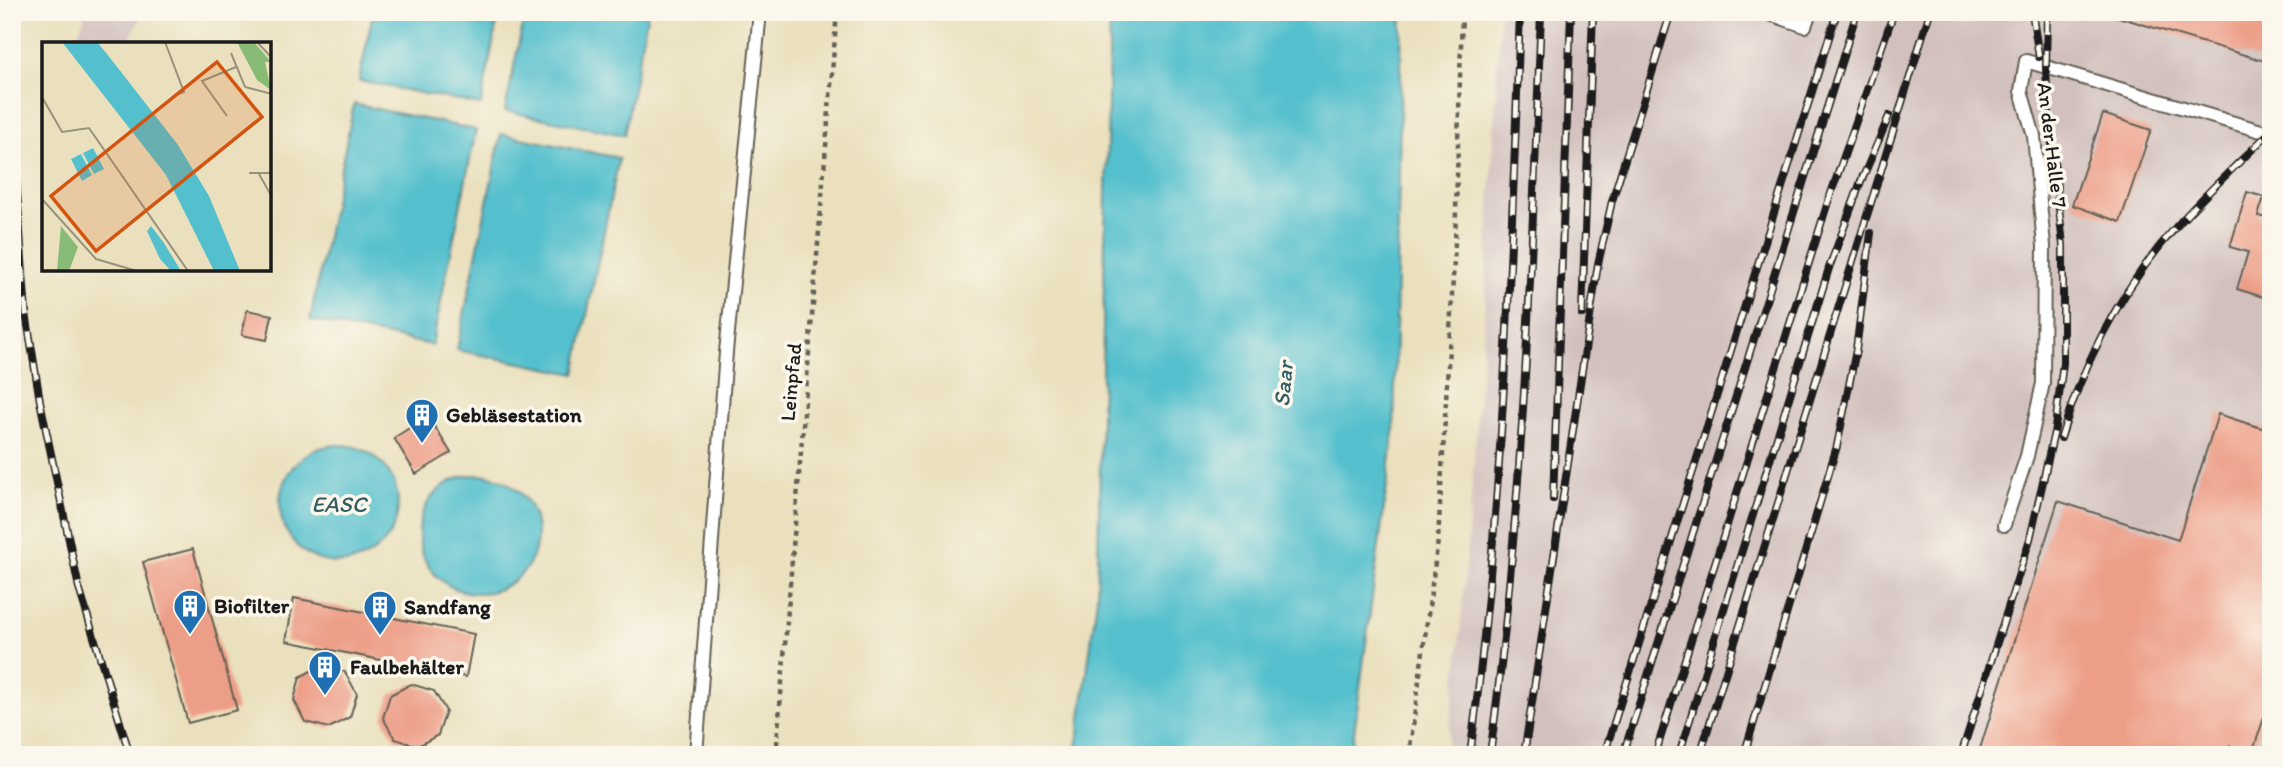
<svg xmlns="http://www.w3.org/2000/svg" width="2283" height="767" font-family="Itim,sans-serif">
  <rect width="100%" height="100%" fill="#fbf7ec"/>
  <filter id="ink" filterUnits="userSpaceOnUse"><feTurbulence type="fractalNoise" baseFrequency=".0143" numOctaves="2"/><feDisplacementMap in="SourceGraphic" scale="14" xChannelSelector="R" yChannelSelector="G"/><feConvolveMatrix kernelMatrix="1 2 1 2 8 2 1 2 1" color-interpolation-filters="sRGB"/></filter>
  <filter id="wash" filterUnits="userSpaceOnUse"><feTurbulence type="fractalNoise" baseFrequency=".00686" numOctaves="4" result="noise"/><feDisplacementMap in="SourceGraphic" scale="28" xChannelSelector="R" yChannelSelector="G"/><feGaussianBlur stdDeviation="1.57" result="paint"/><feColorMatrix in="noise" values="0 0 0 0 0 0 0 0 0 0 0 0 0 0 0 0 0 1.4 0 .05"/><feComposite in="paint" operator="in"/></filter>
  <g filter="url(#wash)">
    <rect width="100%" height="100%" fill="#eae0bd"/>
    <g fill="#d1c0bd">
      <polygon points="86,12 144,12 126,44 74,44"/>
      <polygon points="1500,12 2271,12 2271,755 1446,755 1458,662 1482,357"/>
    </g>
    <g fill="#54c0cd" stroke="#386e74" stroke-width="2">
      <polygon points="373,12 499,12 481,105 359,81"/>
      <polygon points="525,12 648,12 624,135 505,111"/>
      <polygon points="1110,12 1402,12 1394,433 1351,755 1076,755 1097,598"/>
      <polygon points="354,104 476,130 432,345 310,320"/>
      <polygon points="501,134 619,158 575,374 457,350"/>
      <circle cx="339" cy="504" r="59"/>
      <circle cx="478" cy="534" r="59"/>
    </g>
    <g id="blocks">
      <g fill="#ed9e87">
        <polygon points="2105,12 2271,12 2271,63 2105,13"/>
        <polygon points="2103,114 2151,130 2120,222 2072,205"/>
        <polygon points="2247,192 2264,197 2258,216 2271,219 2271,270 2263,297 2237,289 2248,252 2230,247"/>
        <polygon points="247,310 272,315 267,340 242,335"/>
        <polygon points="2218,414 2271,431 2271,696 2252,754 2230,746 2227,755 1978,755 2058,501 2178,540"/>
        <polygon points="428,416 451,453 416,474 394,438"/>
        <polygon points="193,549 237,710 188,723 143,562"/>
        <polygon points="294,598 474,634 466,677 286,641"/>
        <polygon points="322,665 345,672 357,694 350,717 329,728 305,722 294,700 300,677"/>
        <polygon points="411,684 434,691 446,711 438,735 418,746 395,739 383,718 390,695"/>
      </g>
    </g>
  </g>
  <g filter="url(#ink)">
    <use href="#blocks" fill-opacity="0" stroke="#646154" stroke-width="2"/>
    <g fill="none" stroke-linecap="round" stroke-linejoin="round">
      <defs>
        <g id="service">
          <polyline points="1764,12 1805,26 1810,12"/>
          <polyline points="2004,525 2027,456 2043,383 2044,246 2034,136 2021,91 2026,61 2271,134"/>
          <polyline points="696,755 726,352 760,12"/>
        </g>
      </defs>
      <use href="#service" stroke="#646154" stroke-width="16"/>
      <g stroke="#646154" stroke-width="4.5" stroke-dasharray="5 5" stroke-linecap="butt">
        <polyline points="776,755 837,12"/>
        <polyline points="1409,755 1438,540 1455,243 1462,12"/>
      </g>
      <use href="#service" stroke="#fff" stroke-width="12"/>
      <defs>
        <g id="rail">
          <polyline points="15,12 14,153 26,313 40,401 79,588 130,755"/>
          <polyline points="2032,12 2039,57"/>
          <polyline points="1860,184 1889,116"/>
          <polyline points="1582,314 1593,12"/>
          <path d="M2061,438C2084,360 2122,288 2176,227C2206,193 2239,163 2271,131"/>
          <polyline points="1553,499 1571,12"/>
          <path d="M1470,755C1503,509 1511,260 1520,12"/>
          <path d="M1490,755C1523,509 1532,260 1541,12"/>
          <polyline points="1524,755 1598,264 1612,201 1671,12"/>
          <polyline points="1604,755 1837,12"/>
          <polyline points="1623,755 1857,12"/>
          <polyline points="1655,755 1827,205 1894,12"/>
          <polyline points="1679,755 1829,268 1863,176"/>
          <polyline points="1700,755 1930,12"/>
          <polyline points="1744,755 1837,446 1856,350 1871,233"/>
          <polyline points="1961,755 2030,539 2055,428 2063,363 2063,245 2048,107 2046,67 2047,12"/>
        </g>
      </defs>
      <use href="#rail" stroke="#1c1c1c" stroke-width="8"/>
      <use href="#rail" stroke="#fbf7ec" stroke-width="5" stroke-dasharray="16" stroke-linecap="butt"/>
    </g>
  </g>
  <defs>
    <symbol id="building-pin" viewBox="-11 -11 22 30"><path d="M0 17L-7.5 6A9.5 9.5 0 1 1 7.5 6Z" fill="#1f6fb2" stroke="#fbf7ec"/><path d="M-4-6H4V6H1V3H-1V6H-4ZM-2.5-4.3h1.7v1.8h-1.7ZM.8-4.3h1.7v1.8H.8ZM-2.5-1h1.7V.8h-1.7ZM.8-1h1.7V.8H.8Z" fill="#fff"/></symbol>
  </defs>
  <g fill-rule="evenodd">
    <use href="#building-pin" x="403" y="396" width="38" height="52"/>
    <use href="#building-pin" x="171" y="587" width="38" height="52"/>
    <use href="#building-pin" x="361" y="588" width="38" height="52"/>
    <use href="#building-pin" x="306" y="648" width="38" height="52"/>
  </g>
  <g text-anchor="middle" stroke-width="7" stroke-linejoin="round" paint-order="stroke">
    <g font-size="21" fill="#1c1c1c" stroke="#fbf7ec">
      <text transform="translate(2052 145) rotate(83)" y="7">An der Halle 7</text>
      <text transform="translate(791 382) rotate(-85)" y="7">Leinpfad</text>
    </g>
    <g font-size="21" font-weight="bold" fill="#1c1c1c" stroke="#fbf7ec" text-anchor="start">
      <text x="446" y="422">Gebläsestation</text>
      <text x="214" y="613">Biofilter</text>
      <text x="404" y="614">Sandfang</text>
      <text x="350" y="674">Faulbehälter</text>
    </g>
    <g font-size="23" font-style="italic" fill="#325e63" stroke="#fbf7ec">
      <text transform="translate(1283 384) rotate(-85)" y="8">Saar</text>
      <text x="339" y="512">EASC</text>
    </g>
  </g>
  <g transform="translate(42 42)">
    <rect width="229" height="229" fill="#eae0bd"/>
    <path d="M195,0H212L229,20H223L229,48L215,38ZM19,184L36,205L27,229H15Z" fill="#87bb76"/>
    <path d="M20,0H55L65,12L136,103L167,154L198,229H172L124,133ZM51,106L62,127L52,132L41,111ZM39,112L50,133L40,139L29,117ZM109,184L122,201L139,229H129L118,217L105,189Z" fill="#54c0cd"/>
    <path fill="none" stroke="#98927d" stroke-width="2" d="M123,0L142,50L134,53M215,0L230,16M189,11L203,45L230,52M0,55L20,90L47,86L146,229M185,74L160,39L194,25M207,131H230M217,132L230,155M0,157L54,217L95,229"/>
    <path fill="#d4530e" fill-opacity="0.15" stroke="#d4530e" stroke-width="3.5" d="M175,20L220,75L54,209L9,154Z"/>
    <rect width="229" height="229" fill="none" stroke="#1c1c1c" stroke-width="3.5"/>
  </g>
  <rect width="2283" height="767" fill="none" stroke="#fbf7ec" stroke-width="42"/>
</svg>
